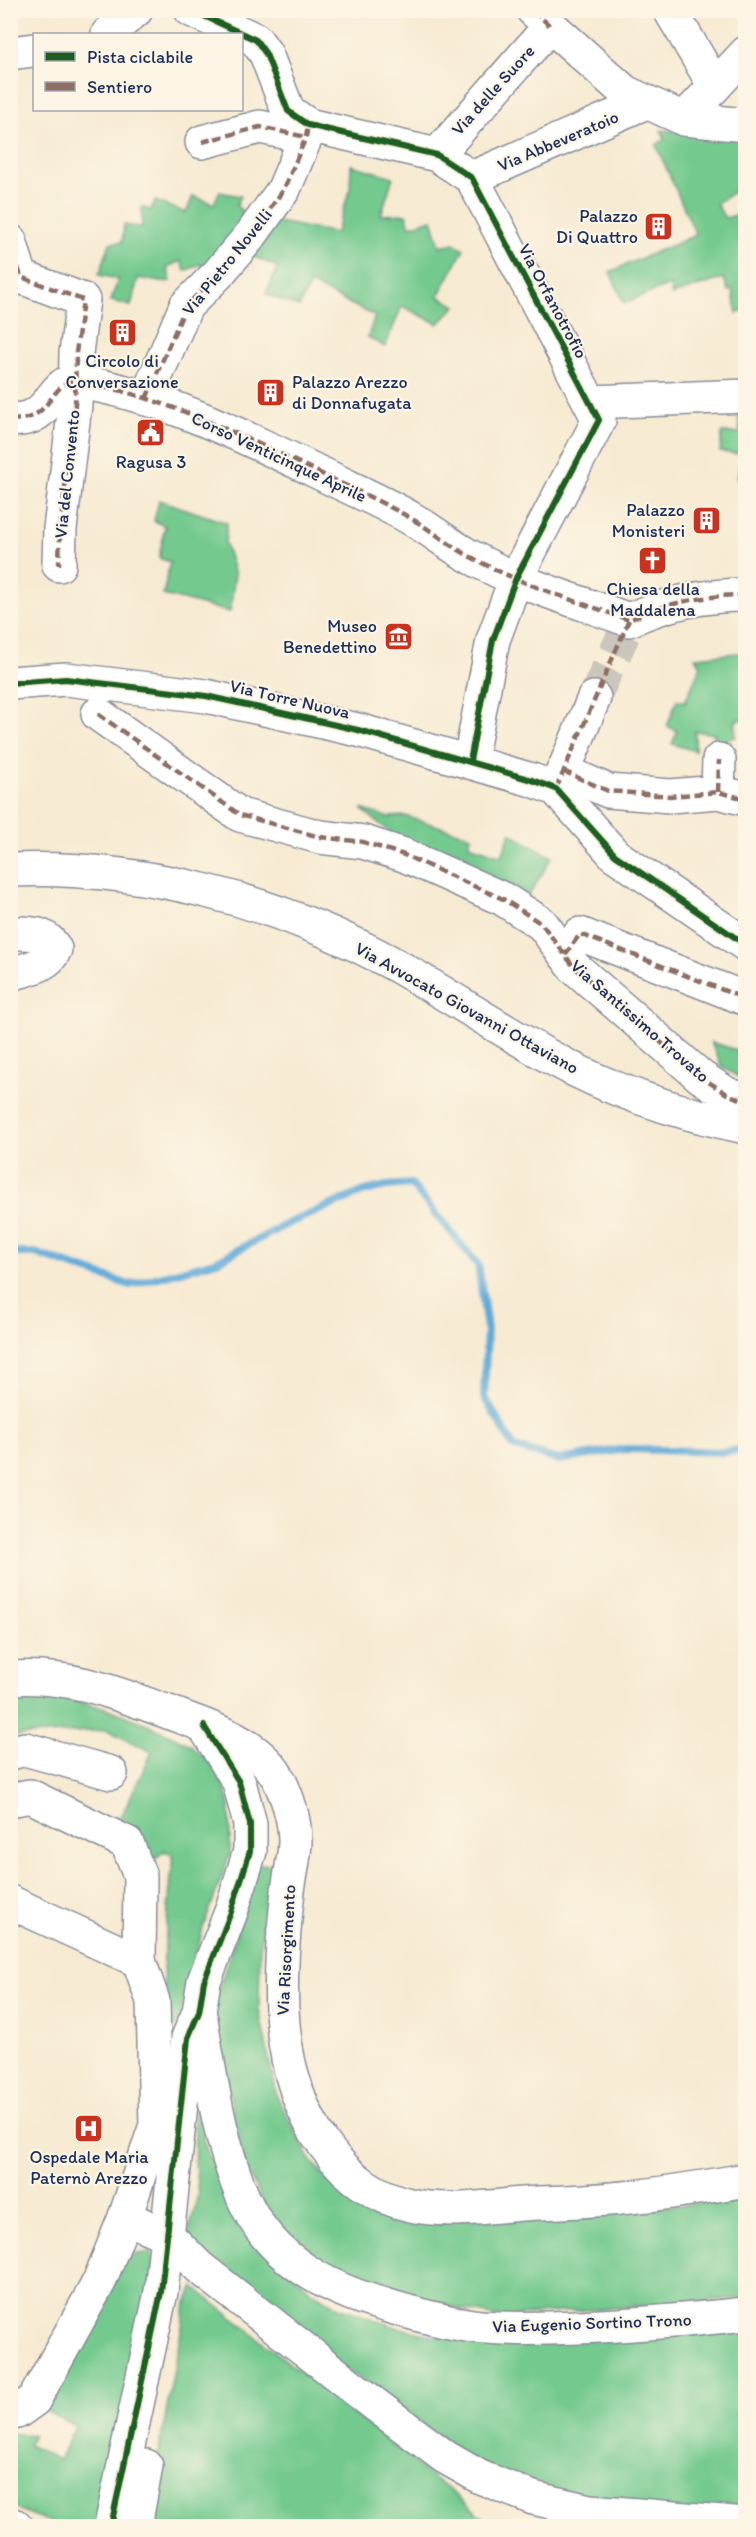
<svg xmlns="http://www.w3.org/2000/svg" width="756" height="2537" font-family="Itim,sans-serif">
  <rect width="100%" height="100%" fill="#fcf5e5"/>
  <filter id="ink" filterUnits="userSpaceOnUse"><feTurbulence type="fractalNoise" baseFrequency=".0167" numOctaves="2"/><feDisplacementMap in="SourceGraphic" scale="12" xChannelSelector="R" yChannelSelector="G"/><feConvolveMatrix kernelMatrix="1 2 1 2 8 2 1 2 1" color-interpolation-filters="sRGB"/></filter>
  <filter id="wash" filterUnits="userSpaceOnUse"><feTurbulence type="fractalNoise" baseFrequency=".008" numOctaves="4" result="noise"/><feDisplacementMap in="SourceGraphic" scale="24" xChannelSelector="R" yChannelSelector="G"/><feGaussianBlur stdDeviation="1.35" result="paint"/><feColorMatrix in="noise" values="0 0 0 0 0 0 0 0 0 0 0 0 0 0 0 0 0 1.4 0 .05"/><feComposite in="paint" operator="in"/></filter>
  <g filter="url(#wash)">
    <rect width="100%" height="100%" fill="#f7ead2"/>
    <g fill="#73c98e" stroke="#477c76" stroke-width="1.5">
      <polygon points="661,130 744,138 741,170 745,171 745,192 741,187 716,204 725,218 745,213 745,311 737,313 732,289 728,291 724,278 672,295 670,285 624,303 610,272 696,235 656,145 665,139"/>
      <polygon points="351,165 393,177 381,215 406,214 410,226 432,219 440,246 454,243 464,249 438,296 456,306 438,324 402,306 385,347 368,337 375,316 310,284 299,307 266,294 278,267 247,254 268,220 336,233 350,189"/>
      <polygon points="219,192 241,196 236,205 252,221 209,275 201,264 185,271 181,261 167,267 171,281 160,282 138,278 131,306 111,301 118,279 99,275 110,243 122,242 124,225 142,227 142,207 151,210 155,201 186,213 193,196 214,204"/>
      <polygon points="737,409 745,409 745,480 737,479 742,454 720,452 722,433 740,433"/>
      <polygon points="159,500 227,523 225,543 235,574 230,612 163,595 170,562 159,558 165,526 154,521"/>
      <polygon points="737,653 745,654 745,719 736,720 735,737 726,740 726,753 713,749 715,734 695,731 695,751 672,744 677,731 667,726 677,700 685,702 701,665 695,657"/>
      <polygon points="361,809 387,817 405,816 471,836 469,845 502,856 510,833 552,857 525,902 413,850"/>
      <polygon points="745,1023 745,1081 722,1067 711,1042 739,1051"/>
      <polygon points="10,1697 58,1698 106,1708 147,1724 191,1745 220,1773 230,1808 230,1854 203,1928 177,2027 166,2023 163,1967 173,1855 164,1851 151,1863 111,1823 114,1817 120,1819 152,1752 107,1730 14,1736 11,1738"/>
      <polygon points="259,1864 272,1865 260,1948 259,2010 277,2097 310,2159 329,2182 354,2204 403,2220 620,2212 745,2198 744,2298 496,2317 391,2294 332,2271 275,2227 244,2164 212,2009"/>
      <polygon points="194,2054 204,2143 234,2215 312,2292 339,2307 396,2327 435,2336 493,2342 745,2327 745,2517 583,2501 485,2470 202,2263 188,2234 198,2195 195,2164"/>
      <polygon points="151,2252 156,2281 100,2520 82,2526 61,2526 11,2507 10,2433 33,2435 28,2445 59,2460 75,2426 45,2411 122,2264 132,2255"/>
      <polygon points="194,2287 494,2526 145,2526 186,2305"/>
    </g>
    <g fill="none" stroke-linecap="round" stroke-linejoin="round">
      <polyline stroke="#60aad8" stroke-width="8" points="10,1253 35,1253 130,1285 217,1261 289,1223 362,1192 386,1186 411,1184 478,1265 487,1329 484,1397 514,1447 559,1460 625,1449 724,1452 746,1449"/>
    </g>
  </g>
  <g filter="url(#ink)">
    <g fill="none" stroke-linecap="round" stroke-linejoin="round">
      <polyline stroke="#cbc5bb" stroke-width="33" stroke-dasharray="33 16" stroke-linecap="butt" points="594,698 624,634"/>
      <defs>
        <g id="minor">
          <polyline points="191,10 256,40 266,54 288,111 308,125 437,155 472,178 599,420 516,578 493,640 470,761"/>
          <polyline points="533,10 625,92 684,119 746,125"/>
          <polyline points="670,10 715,86"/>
          <polyline points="108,34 136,10"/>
          <polyline points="10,53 34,50"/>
          <polyline points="684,119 746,53"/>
          <polyline points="202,142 260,127 306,137"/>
          <polyline points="437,155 550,26"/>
          <polyline points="472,178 644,103"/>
          <polyline points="10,241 21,277 83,300 76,353 75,405 60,529 59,565"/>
          <polyline points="146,399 186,306 217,275 251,235 284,189 306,137 308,125"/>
          <polyline points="590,402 746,396"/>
          <path d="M10,419C53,424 49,379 77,382C155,392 251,440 322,474C352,489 383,502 412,519C433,531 451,547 473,558C521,585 577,601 629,620C666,603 705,595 746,595"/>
          <polyline points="10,683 66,679 206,696 358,730 532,780 556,789 615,855 746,945"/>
          <polyline points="98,714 240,815 320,837 363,842 404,855 503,899 542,924 574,967 701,1077 727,1094 746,1101"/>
          <polyline points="563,771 608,791 670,796 718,792 746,799"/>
          <polyline points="556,789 594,698"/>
          <polyline points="718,792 719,760"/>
          <path d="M10,870C141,865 275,900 390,962C444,992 496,1027 550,1057C611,1091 677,1113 746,1127"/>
          <path d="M10,933C29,933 45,931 55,949C49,966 27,969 10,974"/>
          <polyline points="565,955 580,934 746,999"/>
          <polyline points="10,1753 25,1749 111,1773"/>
          <polyline points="10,1800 30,1796 127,1843 140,1876 139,1961"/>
          <polyline points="10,1902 139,1961 153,2001 156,2125 125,2217 99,2282 34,2400 17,2412 10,2414"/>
          <path d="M201,2019C210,2077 224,2171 255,2220C284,2266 335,2291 385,2305C414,2314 443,2322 473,2326C508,2330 543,2328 578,2327C634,2325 689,2320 746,2314"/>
          <polyline points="125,2217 168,2236 199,2267 377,2406 445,2457 480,2477 533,2498 590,2511 746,2524"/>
          <polyline points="10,2524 16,2526"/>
          <polyline points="111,2526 161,2292 188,2038 199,2012 204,1981 231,1912 250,1851 250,1824 239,1782 204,1726"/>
          <polyline points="135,2526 146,2466"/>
        </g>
        <path id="major" d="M10,1678C70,1674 113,1692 168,1712C205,1726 255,1740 277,1776C287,1794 295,1820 295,1841C295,1857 290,1874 288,1891C278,1976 272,2073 325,2146C346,2175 374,2197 410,2205C446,2213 486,2207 522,2204C561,2202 601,2201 640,2196C675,2192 710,2186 746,2180"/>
      </defs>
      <use href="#minor" stroke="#898c98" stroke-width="36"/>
      <use href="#major" stroke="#898c98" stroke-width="36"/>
      <use href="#minor" stroke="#fff" stroke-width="33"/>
      <use href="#major" stroke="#fff" stroke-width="33"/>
      <g stroke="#8d6e63" stroke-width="4.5" stroke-dasharray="9 4.5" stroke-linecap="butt">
        <polyline points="117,10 124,21"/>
        <polyline points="533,10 550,26"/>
        <polyline points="202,142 260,127 306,137"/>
        <polyline points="10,241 21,277 83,300 76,353 75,405 60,529 59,565"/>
        <polyline points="146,399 186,306 217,275 251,235 284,189 306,137 308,125"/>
        <path d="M10,419C53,424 49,379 77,382C155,392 251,440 322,474C352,489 383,502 412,519C433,531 451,547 473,558C521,585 577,601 629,620C666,603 705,595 746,595"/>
        <polyline points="98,714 240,815 320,837 363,842 404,855 503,899 542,924 574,967 701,1077 727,1094 746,1101"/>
        <polyline points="563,771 608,791 670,796 718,792 746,799"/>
        <polyline points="556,789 629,620"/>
        <polyline points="718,792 719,760"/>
        <polyline points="565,955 580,934 746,999"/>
      </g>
      <defs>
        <g id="cycleway">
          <polyline points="191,10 256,40 266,54 288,111 308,125 437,155 472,178 599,420 516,578 493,640 470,761"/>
          <polyline points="10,683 66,679 206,696 358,730 532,780 556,789 615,855 746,945"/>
          <polyline points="111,2526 161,2292 188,2038 199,2012 204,1981 231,1912 250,1851 250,1824 239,1782 204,1726"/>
        </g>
      </defs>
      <use href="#cycleway" stroke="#fcf5e5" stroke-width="10"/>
      <use href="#cycleway" stroke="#1b5e20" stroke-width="6"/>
    </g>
  </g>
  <defs>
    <symbol id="building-square" viewBox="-11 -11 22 22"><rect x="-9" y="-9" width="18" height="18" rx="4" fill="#c8321e" stroke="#fcf5e5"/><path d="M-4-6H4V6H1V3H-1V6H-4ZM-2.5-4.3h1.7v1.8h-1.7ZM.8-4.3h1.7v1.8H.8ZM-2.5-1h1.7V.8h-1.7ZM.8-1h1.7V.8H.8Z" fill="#fff"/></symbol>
    <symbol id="civic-square" viewBox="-11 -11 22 22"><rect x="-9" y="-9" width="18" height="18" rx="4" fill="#c8321e" stroke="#fcf5e5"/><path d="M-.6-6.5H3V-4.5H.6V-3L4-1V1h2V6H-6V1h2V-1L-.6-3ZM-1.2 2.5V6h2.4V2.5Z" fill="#fff"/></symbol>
    <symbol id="church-square" viewBox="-11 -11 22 22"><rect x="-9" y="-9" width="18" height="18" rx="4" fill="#c8321e" stroke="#fcf5e5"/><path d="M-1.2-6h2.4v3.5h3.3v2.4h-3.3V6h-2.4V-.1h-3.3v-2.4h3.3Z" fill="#fff"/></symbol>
    <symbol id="museum-square" viewBox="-11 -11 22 22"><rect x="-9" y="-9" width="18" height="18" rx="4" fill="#c8321e" stroke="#fcf5e5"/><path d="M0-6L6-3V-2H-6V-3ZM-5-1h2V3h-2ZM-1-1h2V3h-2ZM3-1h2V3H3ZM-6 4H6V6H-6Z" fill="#fff"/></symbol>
    <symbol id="hospital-square" viewBox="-11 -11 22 22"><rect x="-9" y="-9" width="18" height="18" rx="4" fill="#c8321e" stroke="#fcf5e5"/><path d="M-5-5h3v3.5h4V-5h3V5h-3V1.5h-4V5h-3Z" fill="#fff"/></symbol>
  </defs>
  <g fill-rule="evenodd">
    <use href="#building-square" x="642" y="210" width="33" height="33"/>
    <use href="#building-square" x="106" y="316" width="33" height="33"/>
    <use href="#building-square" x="254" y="376" width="33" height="33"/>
    <use href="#civic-square" x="134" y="416" width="33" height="33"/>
    <use href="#building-square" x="690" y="504" width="33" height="33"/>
    <use href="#church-square" x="636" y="544" width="33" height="33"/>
    <use href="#museum-square" x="382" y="620" width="33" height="33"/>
    <use href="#hospital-square" x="72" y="2112" width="33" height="33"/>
  </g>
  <g text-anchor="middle" stroke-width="4.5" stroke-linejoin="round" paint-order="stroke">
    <g font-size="18" fill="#1b2f5e" stroke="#fcf5e5">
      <text transform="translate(493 90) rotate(-48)" y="6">Via delle Suore</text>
      <text transform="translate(558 141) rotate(-23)" y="6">Via Abbeveratoio</text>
      <text transform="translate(227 262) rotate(-51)" y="6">Via Pietro Novelli</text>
      <text transform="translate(553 301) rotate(62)" y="6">Via Orfanotrofio</text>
      <text transform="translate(279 457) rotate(25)" y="6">Corso Venticinque Aprile</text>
      <text transform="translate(67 474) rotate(-84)" y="6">Via del Convento</text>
      <text transform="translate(290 699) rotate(13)" y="6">Via Torre Nuova</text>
      <text transform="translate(467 1008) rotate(29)" y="6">Via Avvocato Giovanni Ottaviano</text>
      <text transform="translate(640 1021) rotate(41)" y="6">Via Santissimo Trovato</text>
      <text transform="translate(286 1950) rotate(-87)" y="6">Via Risorgimento</text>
      <text transform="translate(592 2323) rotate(-2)" y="6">Via Eugenio Sortino Trono</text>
    </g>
    <g font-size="18" fill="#1b2f5e" stroke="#fcf5e5">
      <text x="638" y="222" text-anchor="end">Palazzo<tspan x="638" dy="21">Di Quattro</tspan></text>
      <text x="122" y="367">Circolo di<tspan x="122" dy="21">Conversazione</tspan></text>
      <text x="292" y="388" text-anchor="start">Palazzo Arezzo<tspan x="292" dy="21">di Donnafugata</tspan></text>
      <text x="151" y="468">Ragusa 3</text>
      <text x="685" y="516" text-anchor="end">Palazzo<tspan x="685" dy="21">Monisteri</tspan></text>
      <text x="653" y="595">Chiesa della<tspan x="653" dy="21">Maddalena</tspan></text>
      <text x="377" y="632" text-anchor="end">Museo<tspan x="377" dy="21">Benedettino</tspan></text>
      <text x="89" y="2163">Ospedale Maria<tspan x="89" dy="21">Paternò Arezzo</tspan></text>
    </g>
  </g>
  <rect width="756" height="2537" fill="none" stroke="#fcf5e5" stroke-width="36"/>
  <rect x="33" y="33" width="210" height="78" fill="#fcf5e5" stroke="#a2a6af" stroke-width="1.5"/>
  <rect x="45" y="52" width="30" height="9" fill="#1b5e20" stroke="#a2a6af" stroke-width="1.5"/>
  <text x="87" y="63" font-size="18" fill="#1b2f5e">Pista ciclabile</text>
  <rect x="45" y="82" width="30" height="9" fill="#8d6e63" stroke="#a2a6af" stroke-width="1.5"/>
  <text x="87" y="93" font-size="18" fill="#1b2f5e">Sentiero</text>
</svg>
